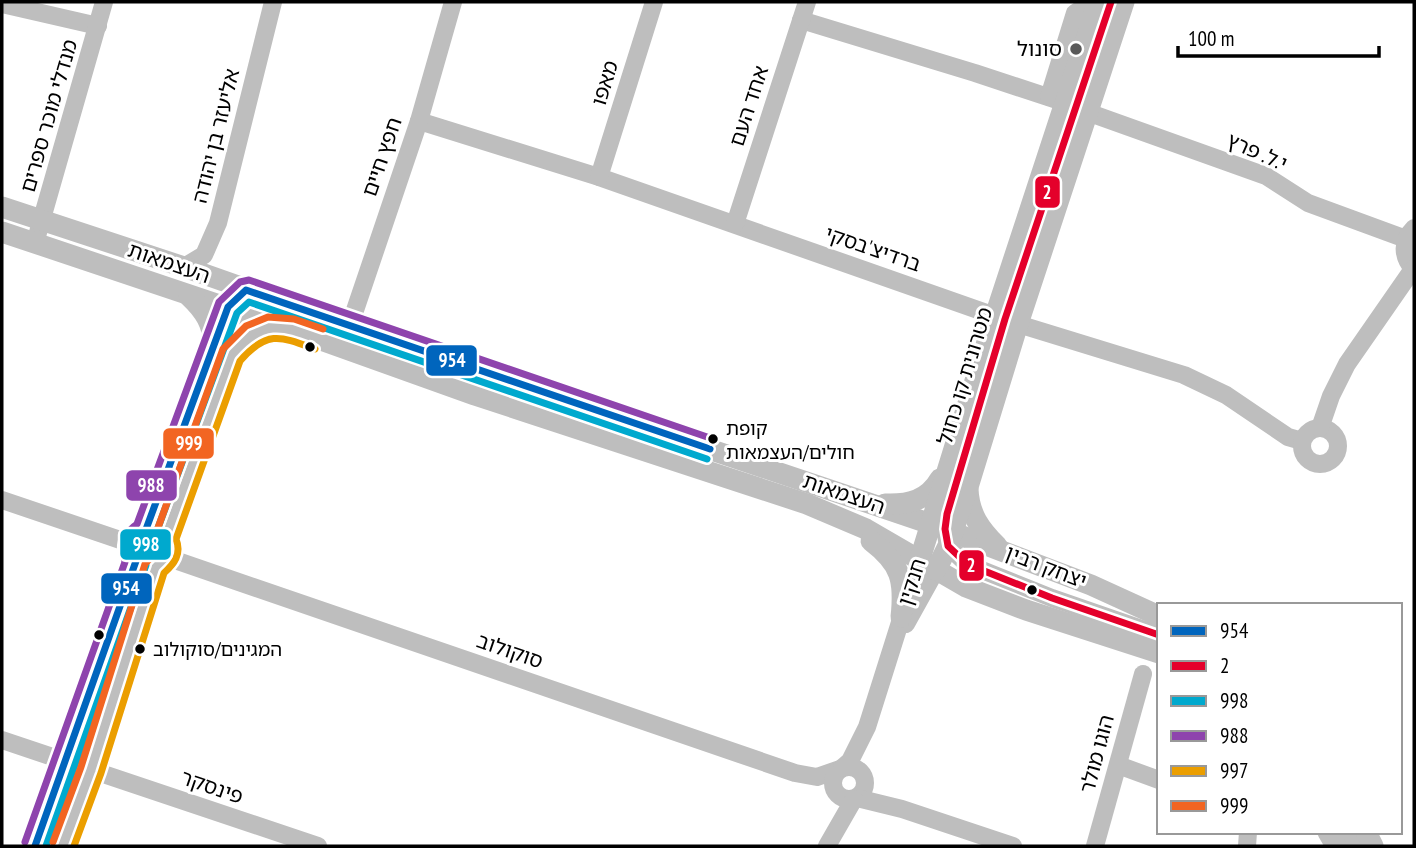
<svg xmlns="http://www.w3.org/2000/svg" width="1416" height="848" font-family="'PT Sans Narrow','Noto Sans Hebrew',sans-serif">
  <rect width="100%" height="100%" fill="#fff"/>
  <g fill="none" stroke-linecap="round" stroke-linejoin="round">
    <g stroke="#bebebe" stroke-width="18">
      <polyline points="1111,2 1005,319 947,514 945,529 948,546 967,564 1052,598 1159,635"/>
      <polyline points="2,4 98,26"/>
      <polyline points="801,20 975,73 1066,103"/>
      <polyline points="1049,97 1075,13 1092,2"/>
      <polyline points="1087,112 1266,176 1308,203 1406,239"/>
      <polyline points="419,121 599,177 1018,324 1184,375 1226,395 1288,437 1302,441"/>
      <polyline points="599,177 654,2"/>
      <polyline points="735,224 807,2"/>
      <path d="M1414,228C1401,241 1402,257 1414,270"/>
      <polyline points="35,243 104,2"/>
      <polyline points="184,267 204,255 218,223 273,2"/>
      <polyline points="350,325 419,121 453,2"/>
      <circle cx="1320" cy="446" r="18"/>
      <polyline points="1320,428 1331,396 1347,364 1413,269"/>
      <polyline points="2,500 132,544"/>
      <polyline points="145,532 228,307 246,290"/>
      <polyline points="165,540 246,314 246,300"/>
      <polyline points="166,557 795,773 817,777 840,769"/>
      <polyline points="906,624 936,570"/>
      <polyline points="2,740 318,846"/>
      <polyline points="1118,765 1159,780"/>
      <circle cx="849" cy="783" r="16"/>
      <polyline points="842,768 850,761 867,727 920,559"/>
      <polyline points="857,798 902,809 1013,846"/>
      <polyline points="1347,832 1354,846"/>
      <polyline points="35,846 136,561"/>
      <polyline points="63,846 91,770 155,567"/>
      <polyline points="827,846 854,799"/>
      <polyline points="1095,846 1143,674"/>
      <polyline points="1247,846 1248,832"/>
    </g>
    <g stroke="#bebebe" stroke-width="21">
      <polyline points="2,207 184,267 495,377 931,524 1091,585 1159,616"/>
      <polyline points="2,232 282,326 475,395 807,504 866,529 966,587 1026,610 1159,653"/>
      <path d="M189,296C205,311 213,324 214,346"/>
      <path d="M231,356C246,337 256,328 281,326"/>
      <path d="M968,489C969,514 980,529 997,546"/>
      <path d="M885,504C909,505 928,500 940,479"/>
      <path d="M871,541C901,564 905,580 901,617"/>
      <polyline points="920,559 995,316 1098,2"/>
      <polyline points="936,570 948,546 968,487 1018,324 1124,2"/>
      <polyline points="1328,832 1336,846"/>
      <polyline points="1366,832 1373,846"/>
    </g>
    <defs>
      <path id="bus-1" d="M35,846L136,561C130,549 132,538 145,532L228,307L246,290L710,449"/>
      <polyline id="bus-2" points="1111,2 1005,319 947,514 945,529 948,546 967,564 1052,598 1159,635"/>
      <polyline id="bus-3" points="46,846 146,565 143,547 155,536 237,313 249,302 707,459"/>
      <path id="bus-4" d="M25,842L125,562C120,546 123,534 137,524L219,302L240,282L249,280L713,439"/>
      <path id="bus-5" d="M74,846L101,773L164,573C174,564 182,554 176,539L240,361C267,330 280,336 315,349"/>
      <polyline id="bus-6" points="53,842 81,767 145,564 156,552 155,536 223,349 246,326 268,317 294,319 323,329"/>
    </defs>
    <use href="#bus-1" stroke="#fff" stroke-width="12"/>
    <use href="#bus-2" stroke="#fff" stroke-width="12"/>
    <use href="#bus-3" stroke="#fff" stroke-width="12"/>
    <use href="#bus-4" stroke="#fff" stroke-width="12"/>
    <use href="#bus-5" stroke="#fff" stroke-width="12"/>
    <use href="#bus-6" stroke="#fff" stroke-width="12"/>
    <use href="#bus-1" stroke="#0065bd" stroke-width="7"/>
    <use href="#bus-2" stroke="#e4002b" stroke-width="7"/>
    <use href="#bus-3" stroke="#00a9ce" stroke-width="7"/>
    <use href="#bus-4" stroke="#8e44ad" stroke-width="7"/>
    <use href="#bus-5" stroke="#eb9e00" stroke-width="7"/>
    <use href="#bus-6" stroke="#f26522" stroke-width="7"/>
  </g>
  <circle fill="#595959" stroke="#fff" stroke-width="2.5" cx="1076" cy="49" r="7"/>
  <g fill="#000" stroke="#fff" stroke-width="2.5">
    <circle cx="310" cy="347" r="6"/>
    <circle cx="713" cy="439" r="6"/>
    <circle cx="1032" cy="590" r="6"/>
    <circle cx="99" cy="635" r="6"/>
    <circle cx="140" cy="649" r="6"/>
  </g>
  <g text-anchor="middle" stroke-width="6" stroke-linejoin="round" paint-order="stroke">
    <g font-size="19" fill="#000" stroke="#fff" text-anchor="start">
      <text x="726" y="435">קופת<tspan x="726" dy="24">חולים/העצמאות</tspan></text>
      <text x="153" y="656">המגינים/סוקולוב</text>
    </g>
    <g font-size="21" fill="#000" stroke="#fff" text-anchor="end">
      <text x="1062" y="56">סונול</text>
    </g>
    <g font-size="21" fill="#000" stroke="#fff">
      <text transform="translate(605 83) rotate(-73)" y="7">מאפו</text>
      <text transform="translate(749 106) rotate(-72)" y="7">אחד העם</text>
      <text transform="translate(49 116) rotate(-74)" y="7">מנדלי מוכר ספרים</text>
      <text transform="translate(216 136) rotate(-76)" y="7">אליעזר בן יהודה</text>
      <text transform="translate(1257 152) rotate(24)" y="7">י.ל. פרץ</text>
      <text transform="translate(382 157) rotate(-71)" y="7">חפץ חיים</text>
      <text transform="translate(873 249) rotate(19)" y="7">ברדיצ'בסקי</text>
      <text transform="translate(169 263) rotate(19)" y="7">העצמאות</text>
      <text transform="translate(965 376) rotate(-73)" y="7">מטרונית קו כחול</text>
      <text transform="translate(844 494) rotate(19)" y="7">העצמאות</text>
      <text transform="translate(1046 567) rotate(21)" y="7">יצחק רבין</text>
      <text transform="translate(912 582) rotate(-72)" y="7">חנקין</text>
      <text transform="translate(510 651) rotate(19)" y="7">סוקולוב</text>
      <text transform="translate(1097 754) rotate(-75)" y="7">הוגו מולר</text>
      <text transform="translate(212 787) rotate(19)" y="7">פינסקר</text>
    </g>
  </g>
  <g stroke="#fff" stroke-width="2.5">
    <rect x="1034" y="175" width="27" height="34" rx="7" fill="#e4002b"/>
    <rect x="425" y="344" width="53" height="33" rx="7" fill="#0065bd"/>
    <rect x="162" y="427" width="53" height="33" rx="7" fill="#f26522"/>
    <rect x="125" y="469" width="53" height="33" rx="7" fill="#8e44ad"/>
    <rect x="119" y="528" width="53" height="33" rx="7" fill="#00a9ce"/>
    <rect x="958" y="549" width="27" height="33" rx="7" fill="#e4002b"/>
    <rect x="100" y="572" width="53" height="33" rx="7" fill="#0065bd"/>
  </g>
  <g font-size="19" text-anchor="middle" font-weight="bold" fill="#fff">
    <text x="1047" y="199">2</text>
    <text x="452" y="367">954</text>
    <text x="189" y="450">999</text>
    <text x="151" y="492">988</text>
    <text x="146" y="551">998</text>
    <text x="971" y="572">2</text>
    <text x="126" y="595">954</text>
  </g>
  <rect width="1416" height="848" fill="none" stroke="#000000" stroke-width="7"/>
  <rect x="1157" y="603" width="245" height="231" fill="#ffffff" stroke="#999999" stroke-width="2"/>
  <rect x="1171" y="626" width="35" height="10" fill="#0065bd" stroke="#999999" stroke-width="2"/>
  <text x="1220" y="638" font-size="21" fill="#000000">954</text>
  <rect x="1171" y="661" width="35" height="10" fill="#e4002b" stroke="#999999" stroke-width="2"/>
  <text x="1220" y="673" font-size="21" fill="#000000">2</text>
  <rect x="1171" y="696" width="35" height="10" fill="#00a9ce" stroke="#999999" stroke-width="2"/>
  <text x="1220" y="708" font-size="21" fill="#000000">998</text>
  <rect x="1171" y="731" width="35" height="10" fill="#8e44ad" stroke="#999999" stroke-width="2"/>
  <text x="1220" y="743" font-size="21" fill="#000000">988</text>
  <rect x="1171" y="766" width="35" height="10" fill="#eb9e00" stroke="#999999" stroke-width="2"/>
  <text x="1220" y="778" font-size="21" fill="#000000">997</text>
  <rect x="1171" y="801" width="35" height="10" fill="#f26522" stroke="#999999" stroke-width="2"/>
  <text x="1220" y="813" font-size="21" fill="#000000">999</text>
  <path d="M1178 46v10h201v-10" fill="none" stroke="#000000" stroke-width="3.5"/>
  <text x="1188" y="46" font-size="21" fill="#000000" stroke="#ffffff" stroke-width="5" paint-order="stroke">100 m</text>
</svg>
